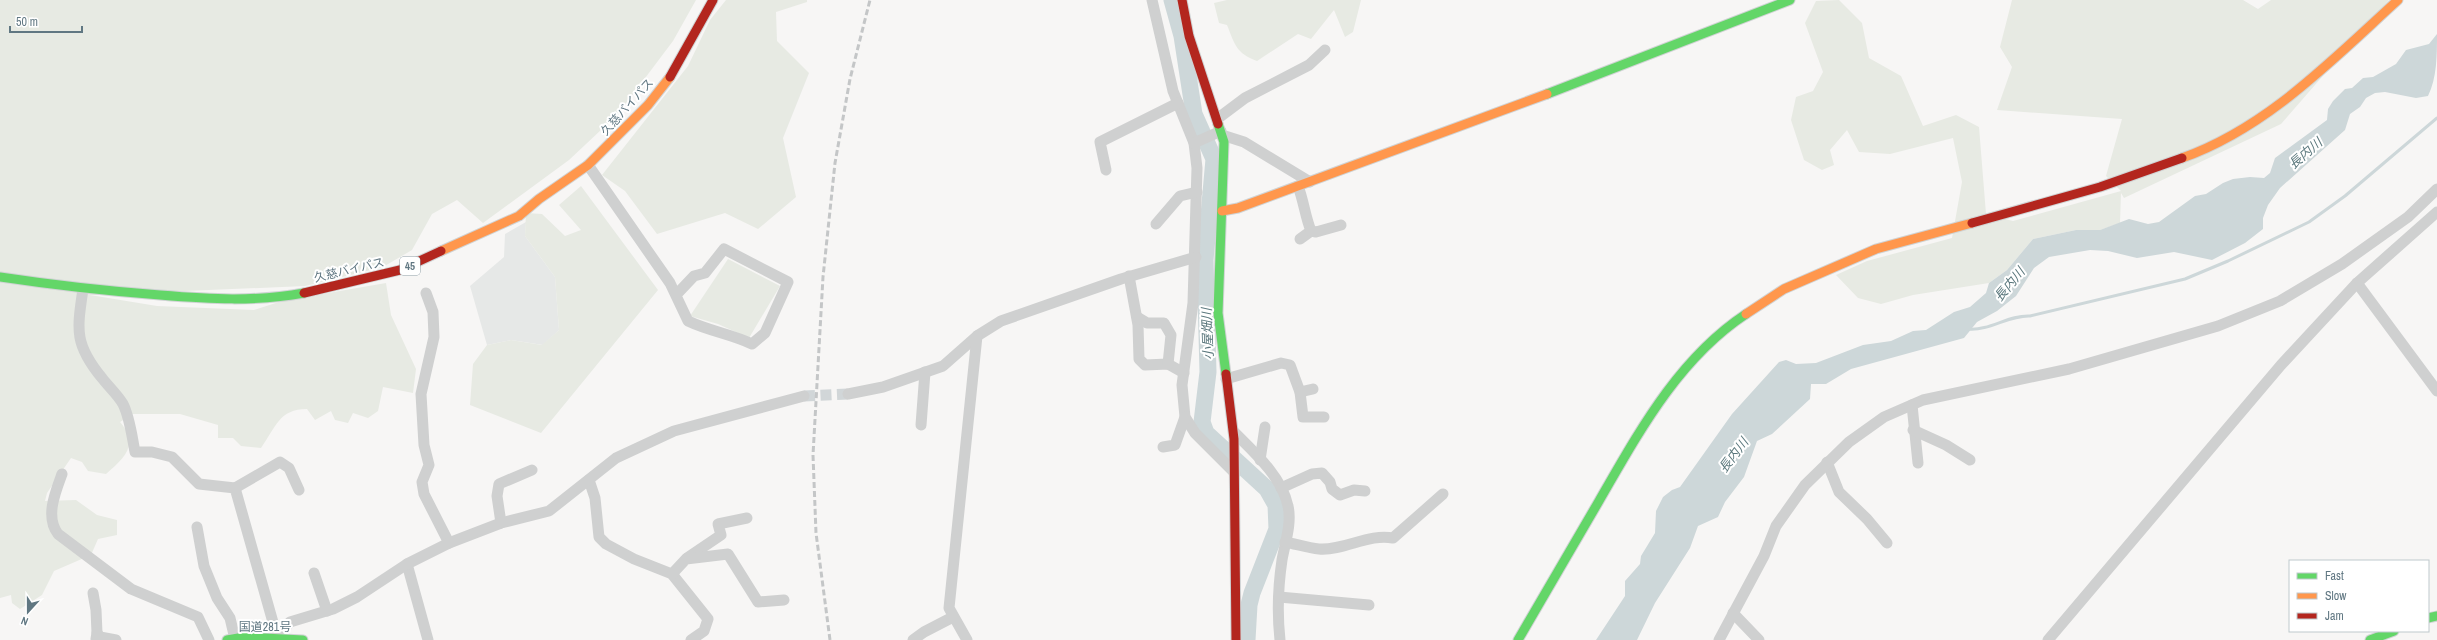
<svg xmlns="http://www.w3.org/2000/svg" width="2437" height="640" font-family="'Archivo Narrow','Noto Sans JP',sans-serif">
  <rect width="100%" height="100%" fill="#f7f6f5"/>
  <polygon fill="#e6e8e7" points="526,222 525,236 555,277 559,330 543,345 511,340 487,345 470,286 504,257 505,234"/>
  <g fill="#e7eae3">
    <path d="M0,0H696L673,41L618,114L569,160L483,223L457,200L432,214L412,250L383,267L305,286L90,295L157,306L254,310L282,301L386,283L391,315L416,369L413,393L383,387L378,411L368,418L353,413L348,423L335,420L331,411L315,420L307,409C279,409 276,427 261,448L241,446L233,438H218V425L180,414H133L120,422C140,445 124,458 106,474L88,471L82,462L71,458L47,493L45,501L76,500L97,515L117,520V535L98,539L91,555L54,571L42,595L20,609L12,603L11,595L0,598Z"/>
    <polygon points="726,0 807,0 807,2 776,12 777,41 809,73 783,138 796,197 758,229 725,213 657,234 625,191 602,175 688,66 710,20"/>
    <path d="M1227,0H1361L1353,32L1345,37L1334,10L1311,39L1298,34L1257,61C1236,53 1235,45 1227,25L1219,23L1214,3Z"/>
    <polygon points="1839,0 1862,23 1869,58 1901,76 1923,126 1956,115 1979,127 1986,214 2013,221 2121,191 2106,176 2122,119 1997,110 2012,67 2000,47 2012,0 2243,0 2258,9 2271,0 2389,0 2281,124 2124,198 2121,193 2120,223 2100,230 2076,230 2033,239 2007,270 1989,283 1913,295 1881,304 1858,298 1836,275 1867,261 1952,238 1962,182 1953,138 1890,154 1859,152 1847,130 1830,150 1834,165 1822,170 1804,160 1791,120 1796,97 1813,91 1823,72 1805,23 1816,1"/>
    <polygon points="581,186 658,290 541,433 470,405 473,364 487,345 511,340 542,345 559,330 555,277 525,236 526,213 542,214 565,236 581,230 559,205"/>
    <polygon points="728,259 780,286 749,338 718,324 690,316"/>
  </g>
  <path fill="#cdd7d9" d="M2437,34C2437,55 2437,78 2428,96L2416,98L2385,92L2375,93L2366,98L2360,107L2350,114L2345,130L2280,188L2268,205L2263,218V229L2245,243L2212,260L2174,252L2137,258L2108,251L2090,250L2049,257L2034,268L2016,296L1997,311L1977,322L1964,338L1851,369L1826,384H1811L1810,399L1772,434L1757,441L1744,477L1725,502L1718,517L1698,526L1690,548L1655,603L1637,640H1596L1625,596V581L1640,564L1641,556L1655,533L1656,511L1663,497L1672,490L1680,487L1732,414L1779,362L1786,360L1796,364L1816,363L1863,345L1891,341L1913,331L1926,330L1954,312L1970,307L1986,293L1989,283L2007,270L2033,239L2076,230H2100L2129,219L2148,224L2159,222L2195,196L2206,194L2223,183L2233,179L2250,177L2264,178L2270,173L2275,158L2327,120L2328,109L2333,101L2345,89L2352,88L2363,78L2373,77L2396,64L2406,50L2429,44Z"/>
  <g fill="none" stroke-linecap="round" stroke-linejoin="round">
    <path stroke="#cdd7d9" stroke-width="3" d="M1968,329C1990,331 2008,315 2030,316L2185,279L2228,261L2309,222L2345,196L2437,118"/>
    <polyline stroke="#cdd7d9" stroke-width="17" points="1172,0 1182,36 1194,114 1214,159 1205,260 1208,372 1202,422 1206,433 1267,489 1276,505 1277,529 1252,593 1249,605 1247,640"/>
    <polyline stroke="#d1d6d8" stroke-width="11" stroke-dasharray="11 5.5" stroke-linecap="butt" points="804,396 848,394"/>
    <defs>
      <g id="fast">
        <polyline points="1547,94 1790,0"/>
        <polyline points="1218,124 1224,142 1218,313 1226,374"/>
        <path d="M0,277C53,285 106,291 160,295C209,299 255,302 304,293"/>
        <polyline points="2428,618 2437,616"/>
        <polyline points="227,640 244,637 303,640"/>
        <path d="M1518,640C1545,594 1572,547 1599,501C1639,432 1678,359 1746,314"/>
        <polyline points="2370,640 2394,631"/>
      </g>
      <g id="slow">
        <path d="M2182,158C2267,128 2332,60 2398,0"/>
        <polyline points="1222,211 1238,208 1547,94"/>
        <polyline points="441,251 519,216 539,199 588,165 648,105 670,77"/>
        <polyline points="1746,314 1784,289 1876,249 1972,223"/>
      </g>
      <g id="jam">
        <polyline points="1182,0 1189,36 1218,124"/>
        <polyline points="670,77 713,0"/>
        <polyline points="1972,223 2100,187 2182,158"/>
        <polyline points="304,293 400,270 441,251"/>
        <polyline points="1226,374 1234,439 1236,640"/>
      </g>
    </defs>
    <use href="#fast" stroke="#d0d3d4" stroke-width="11"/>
    <use href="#slow" stroke="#d0d3d4" stroke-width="11"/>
    <use href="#jam" stroke="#d0d3d4" stroke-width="11"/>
    <g stroke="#cfd0d0" stroke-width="11">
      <polyline points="1152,0 1173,91 1194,143 1197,168 1193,303 1182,385 1185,417 1195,433 1235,473"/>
      <polyline points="1217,119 1245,98 1309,65 1325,50"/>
      <polyline points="1222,135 1244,142 1310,182"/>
      <polyline points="1194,143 1221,131"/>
      <path d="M588,165L670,283L688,321C709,331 731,334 752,344L765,333L788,282L724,249L705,273L694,276L676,295"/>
      <polyline points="1106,170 1100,142 1178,103"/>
      <path d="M1298,186C1304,202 1305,216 1311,231L1300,239"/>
      <polyline points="1156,224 1180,196 1197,192"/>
      <polyline points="1311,231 1316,232 1341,225"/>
      <polyline points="1129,276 1138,325 1139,359 1145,365 1168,364 1184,373"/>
      <polyline points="2357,283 2437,391"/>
      <path d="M83,289C77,330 74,344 102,378C108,386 118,395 123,404C130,418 132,437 135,452H152L172,457L199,484L235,488L278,640"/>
      <polyline points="426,293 433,312 434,337 421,394 424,445 429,465 422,482 424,494 449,543"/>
      <polyline points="1137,317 1147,323 1164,323 1171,335 1168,364"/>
      <polyline points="1226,379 1281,363 1290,365 1300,392 1303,417 1324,417"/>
      <polyline points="1300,392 1313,389"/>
      <polyline points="848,394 883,387 943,366 977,336 1001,321 1121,279 1196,257"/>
      <polyline points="1912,405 1918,463"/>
      <polyline points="921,425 925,372"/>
      <polyline points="1913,430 1946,445 1970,460"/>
      <path d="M1234,432C1254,452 1282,477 1288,506C1292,523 1285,543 1282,560C1278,587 1277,613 1280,640"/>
      <polyline points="1163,447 1175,445 1185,417"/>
      <polyline points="1260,460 1265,427"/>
      <polyline points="1827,462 1839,492 1867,519 1887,543"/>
      <path d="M62,474C55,493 45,517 58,534L131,589L198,617L209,640"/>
      <polyline points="589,480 595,498 599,537 606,544 634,559 672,574 708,619 704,631 691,640"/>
      <polyline points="235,488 280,462 289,468 299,490"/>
      <polyline points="1281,488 1312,474 1322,473 1330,482 1332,489 1340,495 1354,490 1365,491"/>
      <polyline points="501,523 497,496 499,484 532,470"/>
      <polyline points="197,527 204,566 217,598 230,618 235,639"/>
      <path d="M1285,542C1296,544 1308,548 1319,549C1344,551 1369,533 1393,538L1443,494"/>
      <polyline points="687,558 721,535 718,524 747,518"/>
      <polyline points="407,564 428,640"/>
      <polyline points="314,573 327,611"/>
      <polyline points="672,574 686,559 728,554 758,602 784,600"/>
      <polyline points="93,593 96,610 97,633"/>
      <polyline points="1279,597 1369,605"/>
      <polyline points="1733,613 1759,640"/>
      <polyline points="278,637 290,622 333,609 357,597 407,564 449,543 501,523 549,511 616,458 674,431 804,396"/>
      <polyline points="96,639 97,633 100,637 116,640"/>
      <polyline points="913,640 924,632 953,617"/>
      <polyline points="967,640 949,608 977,336"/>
      <polyline points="1719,640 1764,556 1776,526 1805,485 1849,442 1884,417 1923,400 2069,369 2218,326 2280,301 2342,264 2408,217 2437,189"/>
      <polyline points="2048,640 2281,365 2357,283 2437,212"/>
    </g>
    <use href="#fast" stroke="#63d668" stroke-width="9"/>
    <use href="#slow" stroke="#ff974d" stroke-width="9"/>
    <use href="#jam" stroke="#b3261e" stroke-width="9"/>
    <polyline stroke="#c4c6c7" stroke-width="3" stroke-dasharray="6 3" stroke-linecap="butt" points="830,640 816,533 813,455 823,277 835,163 850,79 870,0"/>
  </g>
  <g text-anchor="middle" stroke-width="4" stroke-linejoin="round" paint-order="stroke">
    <rect fill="#fff" stroke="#90a0a8" stroke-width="1" x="400" y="257" width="20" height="18" rx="3"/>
    <g font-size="11" font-weight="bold" fill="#607782">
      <text x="410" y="270">45</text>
    </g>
    <g font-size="12" fill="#607782" stroke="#fff">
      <text transform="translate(627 107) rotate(-48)" y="4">久慈バイパス</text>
      <text transform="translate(349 270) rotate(-13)" y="4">久慈バイパス</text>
      <text x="265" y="631">国道281号</text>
    </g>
    <g font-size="13" font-style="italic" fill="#5a777c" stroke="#fff">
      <text transform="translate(2305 153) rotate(-41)" y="5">長内川</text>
      <text transform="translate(2009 284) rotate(-50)" y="5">長内川</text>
      <text transform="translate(1207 334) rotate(-92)" y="5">小屋畑川</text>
      <text transform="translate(1733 455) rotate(-53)" y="5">長内川</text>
    </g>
  </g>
  <rect x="2289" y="560" width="140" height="72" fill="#ffffff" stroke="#bfc9cd"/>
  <rect x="2297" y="573" width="20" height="6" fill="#63d668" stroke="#bfc9cd"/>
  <text x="2325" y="580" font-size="12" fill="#607782">Fast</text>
  <rect x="2297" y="593" width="20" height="6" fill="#ff974d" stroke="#bfc9cd"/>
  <text x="2325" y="600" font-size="12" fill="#607782">Slow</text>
  <rect x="2297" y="613" width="20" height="6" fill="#b3261e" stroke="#bfc9cd"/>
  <text x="2325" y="620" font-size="12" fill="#607782">Jam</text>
  <g transform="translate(28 612) rotate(201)" stroke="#ffffff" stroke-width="3" paint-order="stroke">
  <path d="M0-3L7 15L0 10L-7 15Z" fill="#607782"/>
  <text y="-6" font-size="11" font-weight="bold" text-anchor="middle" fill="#607782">N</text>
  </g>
  <path d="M10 26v6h72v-6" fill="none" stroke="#607782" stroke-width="2"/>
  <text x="16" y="26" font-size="12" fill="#607782" stroke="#ffffff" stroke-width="3" paint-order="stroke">50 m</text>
</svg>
